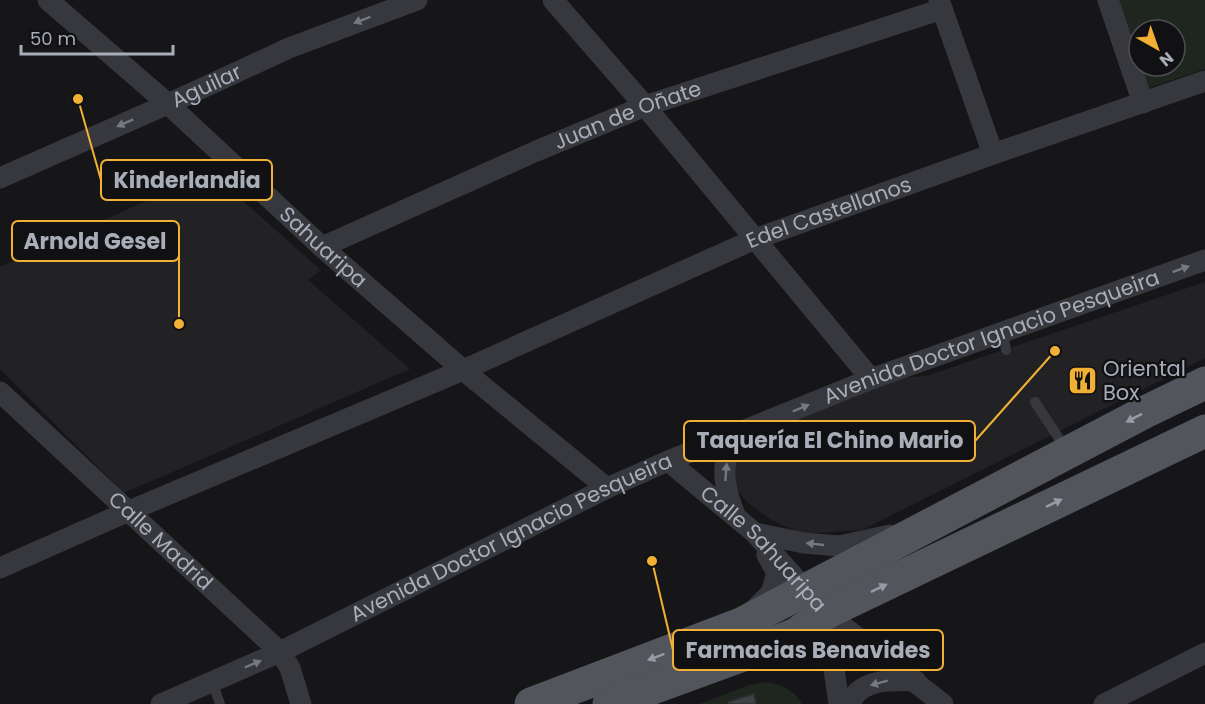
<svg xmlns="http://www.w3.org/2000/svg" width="1205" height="704" font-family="Poppins,sans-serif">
  <rect width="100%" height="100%" fill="#161618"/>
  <g fill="#222225">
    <polygon points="210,172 321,270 308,280 410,369 124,493 0,369 0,267"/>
    <polygon points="1205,282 1205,358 862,530 802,534 770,519 747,502 738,491 732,477 736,458 749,441 767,428 887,380 929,375"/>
  </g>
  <g fill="#1e261f">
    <polygon points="1118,0 1205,0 1205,69 1148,88 1140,66 1175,66 1175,30 1139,30 1139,62"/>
    <path d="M764,682C781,683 794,690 802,704H699L749,685Z"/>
  </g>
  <polygon fill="#404145" stroke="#303034" stroke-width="1.5" points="754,694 756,704 729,704 728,702"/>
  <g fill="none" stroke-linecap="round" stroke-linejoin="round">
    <g stroke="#37383d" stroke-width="10">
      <polyline points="1003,332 1006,350"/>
      <polyline points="1035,402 1066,449"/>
      <polyline points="759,426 767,449"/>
      <polyline points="212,681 220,704"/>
    </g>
    <g stroke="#37383d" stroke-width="21">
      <path id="s1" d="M48,0L168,104L322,247L463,370L607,488"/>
      <polyline points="553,0 645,106 871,379"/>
      <polyline points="939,0 993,154"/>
      <polyline points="1108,0 1143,103"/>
      <path id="s2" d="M0,178L168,104L289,48L417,0"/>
      <path id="s3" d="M322,247L534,152L645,106L942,9"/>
      <path id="s4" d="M0,392L280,652L290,668L301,704"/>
      <path id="s5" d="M668,461L755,533L826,613L943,704"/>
      <path d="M735,515C723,485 717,457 743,433"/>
      <polyline points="755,533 804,543 839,546 890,535"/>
      <path id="s6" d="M0,568L129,511L463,370L755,239L993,154L1205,81"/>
      <polyline points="755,609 771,593 777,573 767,555"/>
      <polyline points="826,613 839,704"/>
      <path id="s7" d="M161,704L280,652L607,488L668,461L871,379L1205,260"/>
      <path d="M850,704C859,678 894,680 916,681"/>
      <polyline points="1104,704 1205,653"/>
    </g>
    <g stroke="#53555c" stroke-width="33">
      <polyline points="531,704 741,624 1145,412 1205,383"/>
      <polyline points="609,704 754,651 796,634 826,613 1205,431"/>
    </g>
  </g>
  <defs><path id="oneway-solid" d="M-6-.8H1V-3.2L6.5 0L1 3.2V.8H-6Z" transform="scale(1.5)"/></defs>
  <g fill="#757881">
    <use href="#oneway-solid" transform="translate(362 20) rotate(159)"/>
    <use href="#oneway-solid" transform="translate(125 123) rotate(156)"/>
    <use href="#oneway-solid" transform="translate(1181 269) rotate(-20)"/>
    <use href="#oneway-solid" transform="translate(801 408) rotate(-23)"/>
    <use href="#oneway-solid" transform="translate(726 472) rotate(-86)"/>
    <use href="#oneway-solid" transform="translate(815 544) rotate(-174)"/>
    <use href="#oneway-solid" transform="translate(253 664) rotate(-23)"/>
    <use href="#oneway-solid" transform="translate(879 683) rotate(165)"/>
  </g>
  <g fill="#979ba6">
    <use href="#oneway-solid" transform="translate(1134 418) rotate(153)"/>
    <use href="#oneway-solid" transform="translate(1054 503) rotate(-26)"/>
    <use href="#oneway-solid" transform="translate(879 588) rotate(-26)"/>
    <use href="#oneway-solid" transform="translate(656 657) rotate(159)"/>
  </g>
  <defs>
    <symbol id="restaurant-square" viewBox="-11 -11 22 22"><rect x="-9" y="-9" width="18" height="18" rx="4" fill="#f2b134" stroke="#111113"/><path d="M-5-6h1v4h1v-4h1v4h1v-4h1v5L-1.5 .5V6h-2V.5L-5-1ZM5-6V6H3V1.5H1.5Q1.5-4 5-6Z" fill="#111"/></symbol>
  </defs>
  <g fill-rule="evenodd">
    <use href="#restaurant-square" x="1066" y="364" width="33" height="33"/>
  </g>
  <g text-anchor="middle" stroke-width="4.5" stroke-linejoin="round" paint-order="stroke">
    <g font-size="21" fill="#a8adb8" stroke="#111113">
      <text dy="7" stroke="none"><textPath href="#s2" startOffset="226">Aguilar</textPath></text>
      <text dy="7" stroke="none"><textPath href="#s3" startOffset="333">Juan de Oñate</textPath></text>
      <text dy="7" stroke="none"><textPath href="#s6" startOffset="902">Edel Castellanos</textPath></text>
      <text dy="7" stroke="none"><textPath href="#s1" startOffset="370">Sahuaripa</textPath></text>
      <text dy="7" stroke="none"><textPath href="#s7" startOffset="909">Avenida Doctor Ignacio Pesqueira</textPath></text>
      <text dy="7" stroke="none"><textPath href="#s7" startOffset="388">Avenida Doctor Ignacio Pesqueira</textPath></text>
      <text dy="7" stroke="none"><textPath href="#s4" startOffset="219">Calle Madrid</textPath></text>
      <text dy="7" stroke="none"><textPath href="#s5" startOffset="130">Calle Sahuaripa</textPath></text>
    </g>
    <g font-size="21" fill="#a8adb8" stroke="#111113" text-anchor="start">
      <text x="1103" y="376">Oriental<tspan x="1103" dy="24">Box</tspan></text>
    </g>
  </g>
  <path fill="none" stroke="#f2b134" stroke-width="2" d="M78 99L101 180M179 324L179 241M1055 351L975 441M652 561L673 650"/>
  <g fill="#f2b134" stroke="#111113" stroke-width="2">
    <circle cx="78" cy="99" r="6"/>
    <circle cx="179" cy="324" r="6"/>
    <circle cx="1055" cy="351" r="6"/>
    <circle cx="652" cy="561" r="6"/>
  </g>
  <g fill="#111113" stroke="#f2b134" stroke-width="2">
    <rect x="101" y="160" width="171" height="40" rx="6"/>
    <rect x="12" y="221" width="167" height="40" rx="6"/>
    <rect x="684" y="421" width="291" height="40" rx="6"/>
    <rect x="673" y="630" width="270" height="40" rx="6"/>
  </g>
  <g font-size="22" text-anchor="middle" font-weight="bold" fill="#a8adb8">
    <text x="187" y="188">Kinderlandia</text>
    <text x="95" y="249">Arnold Gesel</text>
    <text x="830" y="448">Taquería El Chino Mario</text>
    <text x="808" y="658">Farmacias Benavides</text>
  </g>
  <g transform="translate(1157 48) rotate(140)"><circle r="28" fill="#111113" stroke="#4d4f55" stroke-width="1.5"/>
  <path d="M0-4.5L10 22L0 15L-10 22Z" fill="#f2b134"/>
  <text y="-9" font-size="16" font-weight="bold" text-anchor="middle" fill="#a8adb8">N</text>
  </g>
  <path d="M21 45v9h152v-9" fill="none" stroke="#a8adb8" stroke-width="3"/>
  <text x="30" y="45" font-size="18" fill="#a8adb8" stroke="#111113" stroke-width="4.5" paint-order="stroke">50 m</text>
</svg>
